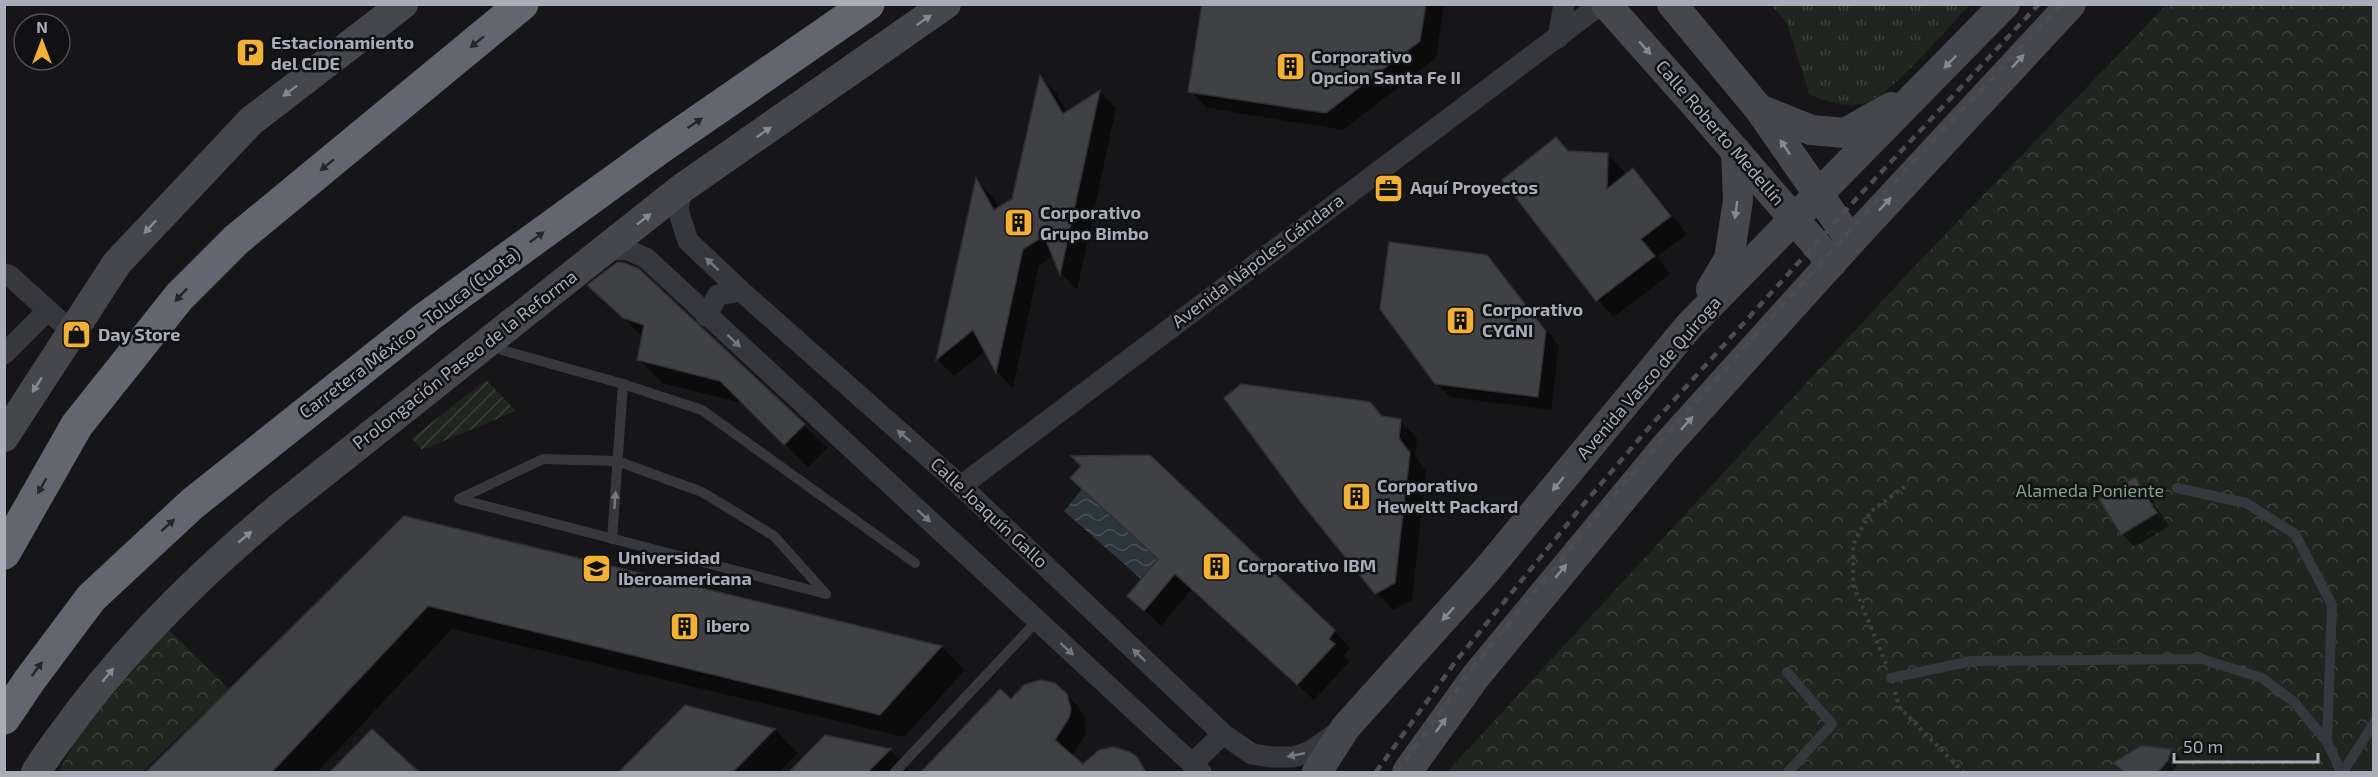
<svg xmlns="http://www.w3.org/2000/svg" width="2378" height="777" font-family="'Exo 2',sans-serif">
  <defs>
    <pattern id="grass-tufts" width="24" height="20" patternUnits="userSpaceOnUse" patternTransform="scale(1.5)"><rect width="24" height="20" fill="#1e261f"/><path d="M3 7l-1-3M5 7V3M7 7l1-3M15 17l-1-3M17 17v-4M19 17l1-3" fill="none" stroke="#3c433d"/></pattern>
    <pattern id="park-crowns" width="20" height="18" patternUnits="userSpaceOnUse" patternTransform="scale(1.5)"><rect width="20" height="18" fill="#1e261f"/><path d="M2 6a3 3 0 1 1 6 0M12 15a3 3 0 1 1 6 0" fill="none" stroke="#3c433d"/></pattern>
    <pattern id="garden-furrows" width="10" height="10" patternUnits="userSpaceOnUse" patternTransform="scale(1.5)"><rect width="10" height="10" fill="#1e261f"/><path d="M-1 1l2-2M0 10L10 0M9 11l2-2" fill="none" stroke="#3c433d"/></pattern>
    <pattern id="water-waves" width="16" height="10" patternUnits="userSpaceOnUse" patternTransform="scale(1.5)"><rect width="16" height="10" fill="#2c353c"/><path d="M0 5q4-4 8 0t8 0" fill="none" stroke="#485056"/></pattern>
  </defs>
  <rect width="100%" height="100%" fill="#161618"/>
  <path fill="url(#grass-tufts)" d="M1771,5H1970C1949,26 1888,100 1862,104C1842,107 1827,102 1809,94L1787,23Z"/>
  <g fill="url(#park-crowns)">
    <polygon points="2166,5 2373,5 2373,772 1447,772 1909,272"/>
    <polygon points="168,629 229,689 142,772 61,772 60,769 80,734"/>
  </g>
  <polygon fill="url(#garden-furrows)" points="486,380 516,411 422,450 412,438"/>
  <polygon fill="url(#water-waves)" points="1082,489 1158,559 1141,579 1064,511"/>
  <g fill="#0007">
    <polygon points="1204,4 1444,4 1436,58 1343,130 1207,108 1190,91"/>
    <polygon points="1041,78 1056,93 1068,113 1100,92 1116,108 1077,290 1062,274 1054,256 1039,265 1013,388 997,372 986,350 954,376 938,360 977,181 993,197 999,208 1013,200"/>
    <polygon points="1556,139 1570,153 1607,154 1624,171 1624,177 1633,170 1650,187 1687,234 1657,257 1670,274 1614,317 1598,300 1504,180"/>
    <polygon points="1486,256 1500,270 1559,346 1551,410 1450,397 1436,383"/>
    <polygon points="638,270 828,448 808,467 745,404 662,383 639,359 643,337 590,286"/>
    <polygon points="1384,418 1400,421 1417,438 1415,456 1426,471 1412,600 1393,610 1377,593"/>
    <polygon points="2135,479 2147,492 2169,526 2135,547 2122,534"/>
    <polygon points="404,518 942,647 965,670 904,737 452,629 317,772 153,772 153,768"/>
    <polygon points="1160,560 1334,631 1350,648 1344,656 1350,661 1314,700 1192,589 1161,626 1129,595"/>
    <polygon points="1061,689 1078,706 1086,720 1085,735 1072,756 1083,766 1136,759 1150,772 923,772 1000,692 1011,701"/>
    <polygon points="685,706 775,730 798,753 779,772 621,772"/>
    <polygon points="372,731 417,772 332,772"/>
    <polygon points="825,736 890,750 912,772 791,772"/>
    <polygon points="2171,750 2180,758 2173,772 2125,772 2115,763"/>
  </g>
  <g fill="#404145" stroke="#303034" stroke-width="1.5">
    <polygon points="1202,4 1426,4 1420,41 1326,113 1188,92"/>
    <polygon points="1040,75 1063,114 1100,90 1060,275 1044,236 1023,249 996,373 973,330 936,360 976,178 994,210 1012,199"/>
    <polygon points="1556,137 1568,151 1608,153 1607,189 1633,168 1671,216 1641,239 1655,256 1596,301 1502,180"/>
    <polygon points="1389,242 1487,255 1546,331 1538,397 1435,384 1380,309"/>
    <polygon points="618,262 625,263 639,269 805,424 784,445 720,381 637,360 644,325 623,318 587,285"/>
    <polygon points="1241,384 1370,402 1382,416 1401,419 1399,438 1410,453 1395,583 1375,594 1303,505 1224,398"/>
    <polygon points="1150,455 1335,630 1329,639 1335,644 1297,685 1175,574 1144,611 1127,596 1158,559 1070,478 1081,466 1071,456"/>
    <polygon points="2135,477 2157,513 2121,535 2099,499"/>
    <polygon points="404,516 942,646 880,715 428,606 272,772 146,772"/>
    <polygon points="1040,680 1055,683 1067,694 1071,710 1069,718 1055,740 1083,764 1099,750 1113,747 1130,752 1137,757 1146,772 921,772 1000,689 1011,699 1024,685"/>
    <polygon points="685,705 775,729 733,772 619,772"/>
    <polygon points="372,729 419,772 330,772"/>
    <polygon points="825,735 891,749 868,772 789,772"/>
    <polygon points="2140,746 2172,749 2168,760 2158,772 2125,772 2113,763"/>
  </g>
  <g fill="none" stroke-linecap="round" stroke-linejoin="round">
    <g stroke="#3d3f44" stroke-width="4" stroke-dasharray="3 4.5" stroke-linecap="butt">
      <polyline points="1886,664 1853,584 1853,545 1870,512 1907,485"/>
      <polyline points="1895,692 1899,707 1963,772"/>
    </g>
    <g stroke="#37383d" stroke-width="10">
      <polyline points="494,341 502,350 623,384 702,410 915,563"/>
      <polygon points="543,459 617,461 702,492 774,536 826,594 459,499"/>
      <polyline points="2177,488 2246,503 2295,534 2332,605 2327,742"/>
      <polyline points="612,539 623,384"/>
      <polyline points="1787,672 1832,724 1788,772"/>
      <polyline points="1891,678 1972,661 2202,659 2262,678 2294,702 2327,742 2341,772"/>
      <polyline points="895,772 1037,621"/>
      <polyline points="2343,772 2374,723"/>
    </g>
    <g stroke="#37383d" stroke-width="21">
      <polyline points="1558,38 1564,4"/>
      <polyline points="681,189 678,210 688,241 741,291 961,486 1223,734 1252,754 1272,757 1293,757 1309,752 1338,732"/>
      <polyline points="606,249 628,250 646,258 1201,772"/>
      <polyline points="4,274 9,275 72,332"/>
      <polyline points="706,316 718,295 741,291"/>
      <polyline points="4,354 48,310"/>
      <polyline points="961,486 1601,4"/>
      <polyline points="1192,764 1223,734"/>
    </g>
    <g stroke="#45474d" stroke-width="30">
      <polyline points="1606,4 1693,102 1832,263"/>
      <polyline points="1672,4 1759,109 1851,241"/>
      <polyline points="1759,109 1811,130 1845,133 1891,107"/>
      <polyline points="1711,289 1729,259 1738,200 1736,151"/>
      <polyline points="4,437 117,263 251,121 403,4"/>
      <path d="M36,772C48,752 64,733 78,713C139,634 203,572 279,508L681,189L946,4"/>
      <polyline points="1317,772 1346,727 1487,570 1689,326 2005,4"/>
      <polyline points="1407,772 1476,676 1666,446 1851,241 2071,4"/>
    </g>
    <g stroke="#63666e" stroke-width="33">
      <polyline points="4,553 77,425 179,297 236,240 522,4"/>
      <polyline points="4,718 29,681 91,598 192,504 427,317 661,147 868,4"/>
    </g>
    <g stroke="#4a4c52" stroke-width="4.5" stroke-dasharray="8 6" stroke-linecap="butt">
      <polyline points="1376,772 1456,661 1583,505 1646,431 1857,198 2039,4"/>
      <polyline points="1397,772 1470,671 1599,513 1662,440 1871,207 2062,4"/>
    </g>
  </g>
  <defs><path id="oneway-solid" d="M-6-.8H1V-3.2L6.5 0L1 3.2V.8H-6Z" transform="scale(1.5)"/></defs>
  <g fill="#858993">
    <use href="#oneway-solid" transform="translate(924 20) rotate(-35)"/>
    <use href="#oneway-solid" transform="translate(1645 48) rotate(48)"/>
    <use href="#oneway-solid" transform="translate(2018 61) rotate(-47)"/>
    <use href="#oneway-solid" transform="translate(1950 62) rotate(134)"/>
    <use href="#oneway-solid" transform="translate(290 91) rotate(143)"/>
    <use href="#oneway-solid" transform="translate(764 132) rotate(-35)"/>
    <use href="#oneway-solid" transform="translate(1785 147) rotate(-124)"/>
    <use href="#oneway-solid" transform="translate(1885 204) rotate(-47)"/>
    <use href="#oneway-solid" transform="translate(1736 210) rotate(98)"/>
    <use href="#oneway-solid" transform="translate(644 219) rotate(-38)"/>
    <use href="#oneway-solid" transform="translate(150 227) rotate(133)"/>
    <use href="#oneway-solid" transform="translate(37 385) rotate(123)"/>
    <use href="#oneway-solid" transform="translate(1687 423) rotate(-48)"/>
    <use href="#oneway-solid" transform="translate(1558 484) rotate(130)"/>
    <use href="#oneway-solid" transform="translate(245 537) rotate(-40)"/>
    <use href="#oneway-solid" transform="translate(1561 571) rotate(-50)"/>
    <use href="#oneway-solid" transform="translate(1448 614) rotate(132)"/>
    <use href="#oneway-solid" transform="translate(108 675) rotate(-51)"/>
    <use href="#oneway-solid" transform="translate(1441 725) rotate(-54)"/>
  </g>
  <g fill="#26262a">
    <use href="#oneway-solid" transform="translate(477 42) rotate(141)"/>
    <use href="#oneway-solid" transform="translate(695 123) rotate(-34)"/>
    <use href="#oneway-solid" transform="translate(327 165) rotate(141)"/>
    <use href="#oneway-solid" transform="translate(537 237) rotate(-36)"/>
    <use href="#oneway-solid" transform="translate(181 295) rotate(133)"/>
    <use href="#oneway-solid" transform="translate(42 486) rotate(120)"/>
    <use href="#oneway-solid" transform="translate(168 525) rotate(-42)"/>
    <use href="#oneway-solid" transform="translate(37 669) rotate(-54)"/>
  </g>
  <g fill="#757881">
    <use href="#oneway-solid" transform="translate(712 264) rotate(-137)"/>
    <use href="#oneway-solid" transform="translate(734 341) rotate(43)"/>
    <use href="#oneway-solid" transform="translate(904 436) rotate(-139)"/>
    <use href="#oneway-solid" transform="translate(615 500) rotate(-86)"/>
    <use href="#oneway-solid" transform="translate(924 516) rotate(43)"/>
    <use href="#oneway-solid" transform="translate(1067 649) rotate(43)"/>
    <use href="#oneway-solid" transform="translate(1139 655) rotate(-136)"/>
    <use href="#oneway-solid" transform="translate(1296 755) rotate(169)"/>
  </g>
  <defs>
    <symbol id="parking-square" viewBox="-11 -11 22 22"><rect x="-9" y="-9" width="18" height="18" rx="4" fill="#f2b134" stroke="#111113"/><path d="M-3.5-5.5H1a3.5 3.5 0 0 1 0 7H-1V5.5H-3.5ZM-1-3.4V-.6H.8a1.4 1.4 0 0 0 0-2.8Z" fill="#111"/></symbol>
    <symbol id="building-square" viewBox="-11 -11 22 22"><rect x="-9" y="-9" width="18" height="18" rx="4" fill="#f2b134" stroke="#111113"/><path d="M-4-6H4V6H1V3H-1V6H-4ZM-2.5-4.3h1.7v1.8h-1.7ZM.8-4.3h1.7v1.8H.8ZM-2.5-1h1.7V.8h-1.7ZM.8-1h1.7V.8H.8Z" fill="#111"/></symbol>
    <symbol id="office-square" viewBox="-11 -11 22 22"><rect x="-9" y="-9" width="18" height="18" rx="4" fill="#f2b134" stroke="#111113"/><path d="M-6-3h4V-5.5h4V-3h4V5H-6ZM-1-4.5V-3h2v-1.5ZM-6 0V1H6V0Z" fill="#111"/></symbol>
    <symbol id="shop-square" viewBox="-11 -11 22 22"><rect x="-9" y="-9" width="18" height="18" rx="4" fill="#f2b134" stroke="#111113"/><path d="M-5-2.5h2.3a2.7 3.5 0 0 1 5.4 0H5L5.5 6h-11ZM-1.5-2.5h3a1.5 2.3 0 0 0-3 0Z" fill="#111"/></symbol>
    <symbol id="university-square" viewBox="-11 -11 22 22"><rect x="-9" y="-9" width="18" height="18" rx="4" fill="#f2b134" stroke="#111113"/><path d="M0-5L7-2L0 1L-7-2ZM-4 1L0 2.5L4 1V4Q0 6-4 4Z" fill="#111"/></symbol>
  </defs>
  <g fill-rule="evenodd">
    <use href="#parking-square" x="234" y="36" width="33" height="33"/>
    <use href="#building-square" x="1274" y="50" width="33" height="33"/>
    <use href="#office-square" x="1372" y="172" width="33" height="33"/>
    <use href="#building-square" x="1002" y="206" width="33" height="33"/>
    <use href="#building-square" x="1444" y="304" width="33" height="33"/>
    <use href="#shop-square" x="60" y="318" width="33" height="33"/>
    <use href="#building-square" x="1340" y="480" width="33" height="33"/>
    <use href="#building-square" x="1200" y="550" width="33" height="33"/>
    <use href="#university-square" x="580" y="552" width="33" height="33"/>
    <use href="#building-square" x="668" y="610" width="33" height="33"/>
  </g>
  <g text-anchor="middle" stroke-width="5" stroke-linejoin="round" paint-order="stroke">
    <g font-size="18" font-weight="bold" fill="#a8adb8" stroke="#111113" text-anchor="start">
      <text x="271" y="49">Estacionamiento<tspan x="271" dy="21">del CIDE</tspan></text>
      <text x="1311" y="63">Corporativo<tspan x="1311" dy="21">Opcion Santa Fe II</tspan></text>
      <text x="1410" y="194">Aquí Proyectos</text>
      <text x="1040" y="219">Corporativo<tspan x="1040" dy="21">Grupo Bimbo</tspan></text>
      <text x="1482" y="316">Corporativo<tspan x="1482" dy="21">CYGNI</tspan></text>
      <text x="98" y="341">Day Store</text>
      <text x="1377" y="492">Corporativo<tspan x="1377" dy="21">Heweltt Packard</tspan></text>
      <text x="618" y="564">Universidad<tspan x="618" dy="21">Iberoamericana</tspan></text>
      <text x="1238" y="572">Corporativo IBM</text>
      <text x="706" y="632">ibero</text>
    </g>
    <g font-size="18" fill="#a8adb8" stroke="#111113">
      <text transform="translate(1720 133) rotate(49)" y="6">Calle Roberto Medellín</text>
      <text transform="translate(1258 261) rotate(-37)" y="6">Avenida Nápoles Gándara</text>
      <text transform="translate(410 333) rotate(-37)" y="6">Carretera México - Toluca (Cuota)</text>
      <text transform="translate(465 360) rotate(-38)" y="6">Prolongación Paseo de la Reforma</text>
      <text transform="translate(1649 378) rotate(-49)" y="6">Avenida Vasco de Quiroga</text>
      <text transform="translate(989 513) rotate(43)" y="6">Calle Joaquín Gallo</text>
    </g>
    <g font-size="18" fill="#7fa381" stroke="#111113">
      <text x="2090" y="497">Alameda Poniente</text>
    </g>
  </g>
  <rect width="2378" height="777" fill="none" stroke="#a8adb8" stroke-width="12"/>
  <g transform="translate(42 42)"><circle r="28" fill="#111113" stroke="#4d4f55" stroke-width="1.5"/>
  <path d="M0-4.5L10 22L0 15L-10 22Z" fill="#f2b134"/>
  <text y="-9" font-size="16" font-weight="bold" text-anchor="middle" fill="#a8adb8">N</text>
  </g>
  <path d="M2174 753v9h144v-9" fill="none" stroke="#a8adb8" stroke-width="3"/>
  <text x="2183" y="753" font-size="18" fill="#a8adb8" stroke="#111113" stroke-width="4.5" paint-order="stroke">50 m</text>
</svg>
